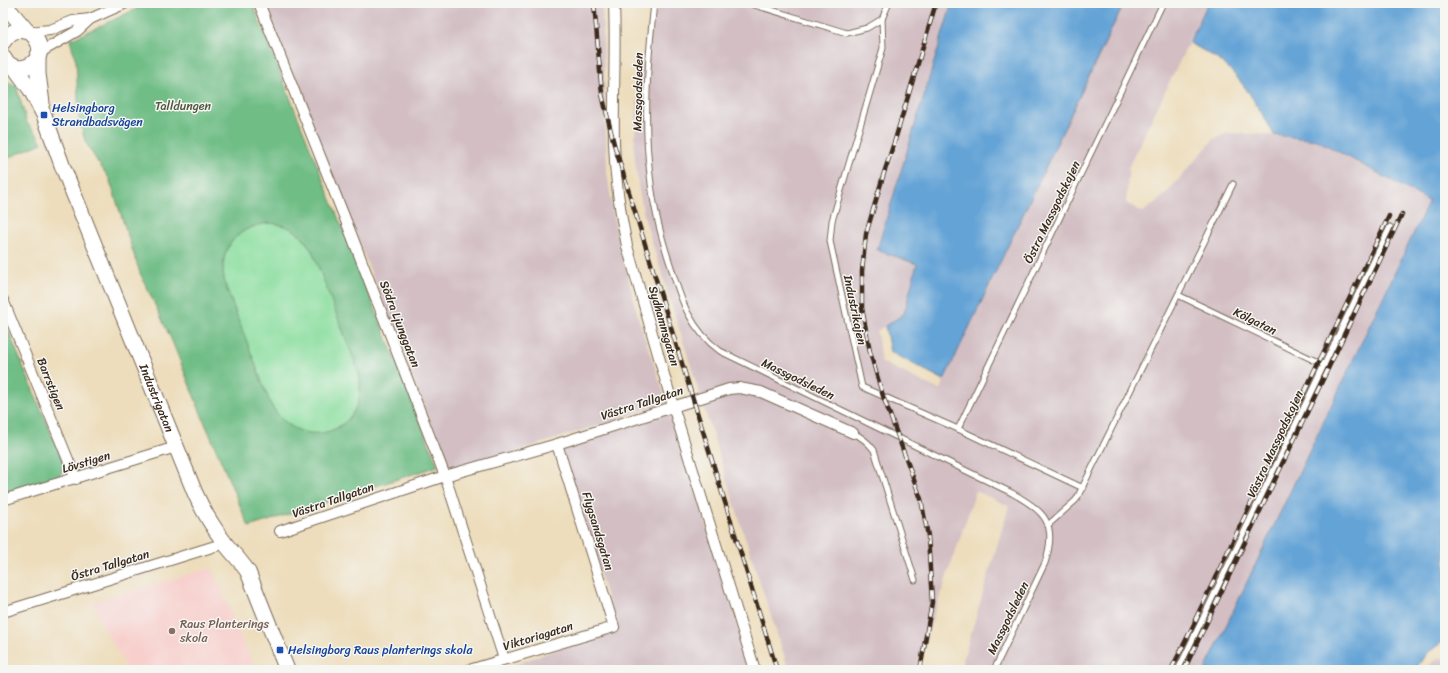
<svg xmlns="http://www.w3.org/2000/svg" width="1448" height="673" font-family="Sriracha,sans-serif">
  <rect width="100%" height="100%" fill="#f6f6f2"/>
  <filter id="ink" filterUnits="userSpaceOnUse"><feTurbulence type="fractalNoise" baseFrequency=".025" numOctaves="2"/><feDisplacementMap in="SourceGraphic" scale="8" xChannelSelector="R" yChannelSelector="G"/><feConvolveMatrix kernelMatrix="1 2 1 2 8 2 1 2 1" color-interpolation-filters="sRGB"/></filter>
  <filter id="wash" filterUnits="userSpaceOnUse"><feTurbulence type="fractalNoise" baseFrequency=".012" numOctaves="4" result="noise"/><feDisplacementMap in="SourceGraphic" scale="16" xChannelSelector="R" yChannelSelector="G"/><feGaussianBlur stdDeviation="0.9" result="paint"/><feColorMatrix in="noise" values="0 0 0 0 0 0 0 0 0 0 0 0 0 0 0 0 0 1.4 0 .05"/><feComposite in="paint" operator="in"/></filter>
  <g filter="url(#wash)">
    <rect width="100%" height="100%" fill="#edddbc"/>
    <polygon fill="#f7d0cd" points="211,568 217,580 255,670 128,670 98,617 93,602"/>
    <g fill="#d2bec3">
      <polygon points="265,3 602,3 607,172 614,220 638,317 667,403 450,473"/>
      <polygon points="652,3 952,3 877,250 917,264 904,314 877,331 881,362 940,390 944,380 1124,3 1208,3 1129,166 1126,203 1143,212 1165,195 1214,139 1227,133 1260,134 1317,140 1429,201 1205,670 960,670 1009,506 976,491 915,670 789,670 742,528 645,220 638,185 634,151 639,80"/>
      <polygon points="672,412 751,670 498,670 617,629 561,448"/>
      <polygon points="1440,657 1445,659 1445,670 1426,670 1432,663"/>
    </g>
    <path fill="#8ade9f" stroke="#62845e" d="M269,223C291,225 302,233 313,253L358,370C374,430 301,460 270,403L226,287C216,253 233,227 269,223Z"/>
    <g fill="#6fbd86" stroke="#557452" fill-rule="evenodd">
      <path d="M149,3H252L438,466L249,527L204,421L172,341L140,273L109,178L97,161L85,141L79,118L76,61L70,40ZM269,223C291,225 302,233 313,253L358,370C374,430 301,460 270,403L226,287C216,253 233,227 269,223Z"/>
      <polygon points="3,80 16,85 27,123 36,133 42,143 3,160"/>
      <polygon points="3,318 64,465 60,476 3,493"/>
    </g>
    <g fill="#64a3d6" stroke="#50667a">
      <polygon points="952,3 1124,3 944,380 890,352 885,326 904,314 917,264 877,250"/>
      <path d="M1208,3H1445V640L1426,654L1415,670H1205L1429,201L1317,140L1274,135C1260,110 1246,84 1224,64C1214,56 1201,49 1189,43Z"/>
    </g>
  </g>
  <g filter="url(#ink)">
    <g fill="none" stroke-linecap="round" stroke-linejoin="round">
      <defs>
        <g id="lane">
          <path d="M654,3C648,59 643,119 650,175C653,206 661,237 671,267C681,300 690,329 720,351L1012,493C1045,512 1058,523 1045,563L994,670"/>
          <polyline points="748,3 847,33 867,28 882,19"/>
          <polyline points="889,3 882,19 883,48 832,221 830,241 862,387 958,429 1083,488"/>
          <polyline points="1178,295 1324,365"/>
          <polyline points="958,429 1163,3"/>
          <path d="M853,433C862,437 868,442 874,450L915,580"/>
          <polyline points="1048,525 1076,500 1233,184"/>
          <polyline points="1178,670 1390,227"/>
        </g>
        <g id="street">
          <polyline points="259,3 348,226 445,476 504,659"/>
          <path d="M614,3C616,50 613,97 614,143C615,178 620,213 627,246L673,406L755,670"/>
          <polyline points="30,32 50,30 73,21 90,19"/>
          <polyline points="39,53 77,31 90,19 126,3"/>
          <polyline points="3,300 76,479"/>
          <polyline points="3,500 176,447"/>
          <polyline points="280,531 445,476 557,444 729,389 739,388 761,392 853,433"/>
          <polyline points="3,612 225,543"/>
          <polyline points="469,670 614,627 557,444"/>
        </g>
        <g id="secondary">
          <polyline points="3,3 27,31"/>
          <path d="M3,42C8,34 14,29 24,31C29,31 33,34 36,39C51,60 17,81 3,57"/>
          <polyline points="38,55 38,74 42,103"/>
          <path id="s1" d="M15,68L31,90L44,115L62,165L195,493C203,511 213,527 224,542C232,553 241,561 248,572L287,670"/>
        </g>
      </defs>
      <use href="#lane" stroke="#796955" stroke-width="7"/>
      <use href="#street" stroke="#796955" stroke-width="12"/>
      <use href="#secondary" stroke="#796955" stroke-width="17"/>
      <use href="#lane" stroke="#fff" stroke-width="5"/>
      <use href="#street" stroke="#fff" stroke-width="10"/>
      <use href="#secondary" stroke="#fff" stroke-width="15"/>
      <defs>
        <g id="rail">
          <polyline points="594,3 602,94 614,144 777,670"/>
          <polyline points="1195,620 1389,216"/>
          <polyline points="920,670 932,602 928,536 921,499 883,396 870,352 862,308 862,271 866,234 884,173 895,140 936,3"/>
          <polyline points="1171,670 1198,616"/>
          <polyline points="1184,670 1402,214"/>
        </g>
      </defs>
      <use href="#rail" stroke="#3b2a1e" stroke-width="4.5"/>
      <use href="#rail" stroke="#f6f6f2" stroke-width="3" stroke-dasharray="9" stroke-linecap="butt"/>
    </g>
  </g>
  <g fill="#1a4fb4" stroke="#f6f6f2" stroke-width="1.5">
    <rect x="40" y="111" width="8" height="8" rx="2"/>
    <rect x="276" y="646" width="8" height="8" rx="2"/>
  </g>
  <circle fill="#8d6e63" stroke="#f6f6f2" stroke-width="1.5" cx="172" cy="631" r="4"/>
  <g text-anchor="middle" stroke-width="3" stroke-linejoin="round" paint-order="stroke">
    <g font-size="12" fill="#3b2a1e" stroke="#f6f6f2">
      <text transform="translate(638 92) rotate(-89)" y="4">Massgodsleden</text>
      <text transform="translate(1052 212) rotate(-64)" y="4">Östra Massgodskajen</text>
      <text transform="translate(855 310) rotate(78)" y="4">Industrikajen</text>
      <text transform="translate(1255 321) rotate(26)" y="4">Kölgatan</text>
      <text transform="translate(400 324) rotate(69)" y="4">Södra Ljunggatan</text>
      <text transform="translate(664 326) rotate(74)" y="4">Sydhamnsgatan</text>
      <text transform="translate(798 379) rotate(26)" y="4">Massgodsleden</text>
      <text transform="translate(51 384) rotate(68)" y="4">Barrstigen</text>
      <text dy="4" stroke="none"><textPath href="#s1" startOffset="360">Industrigatan</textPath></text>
      <text transform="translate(642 403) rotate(-18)" y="4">Västra Tallgatan</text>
      <text transform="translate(1275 444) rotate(-65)" y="4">Västra Massgodskajen</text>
      <text transform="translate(86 462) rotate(-17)" y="4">Lövstigen</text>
      <text transform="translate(333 500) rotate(-19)" y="4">Västra Tallgatan</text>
      <text transform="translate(598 531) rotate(73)" y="4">Flygsandsgatan</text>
      <text transform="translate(110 565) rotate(-17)" y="4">Östra Tallgatan</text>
      <text transform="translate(1008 618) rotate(-64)" y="4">Massgodsleden</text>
      <text transform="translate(538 636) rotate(-17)" y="4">Viktoriagatan</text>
    </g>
    <g font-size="12" fill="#4f573e" stroke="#f6f6f2">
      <text x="183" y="110">Talldungen</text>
    </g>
    <g font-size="12" fill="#164399" stroke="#f6f6f2" text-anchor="start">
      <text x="52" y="112">Helsingborg<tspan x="52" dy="14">Strandbadsvägen</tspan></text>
      <text x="288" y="654">Helsingborg Raus planterings skola</text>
    </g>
    <g font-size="12" fill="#785e54" stroke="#f6f6f2" text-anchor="start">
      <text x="180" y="628">Raus Planterings<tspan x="180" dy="14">skola</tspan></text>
    </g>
  </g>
  <rect width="1448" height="673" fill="none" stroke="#f6f6f2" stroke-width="16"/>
</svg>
